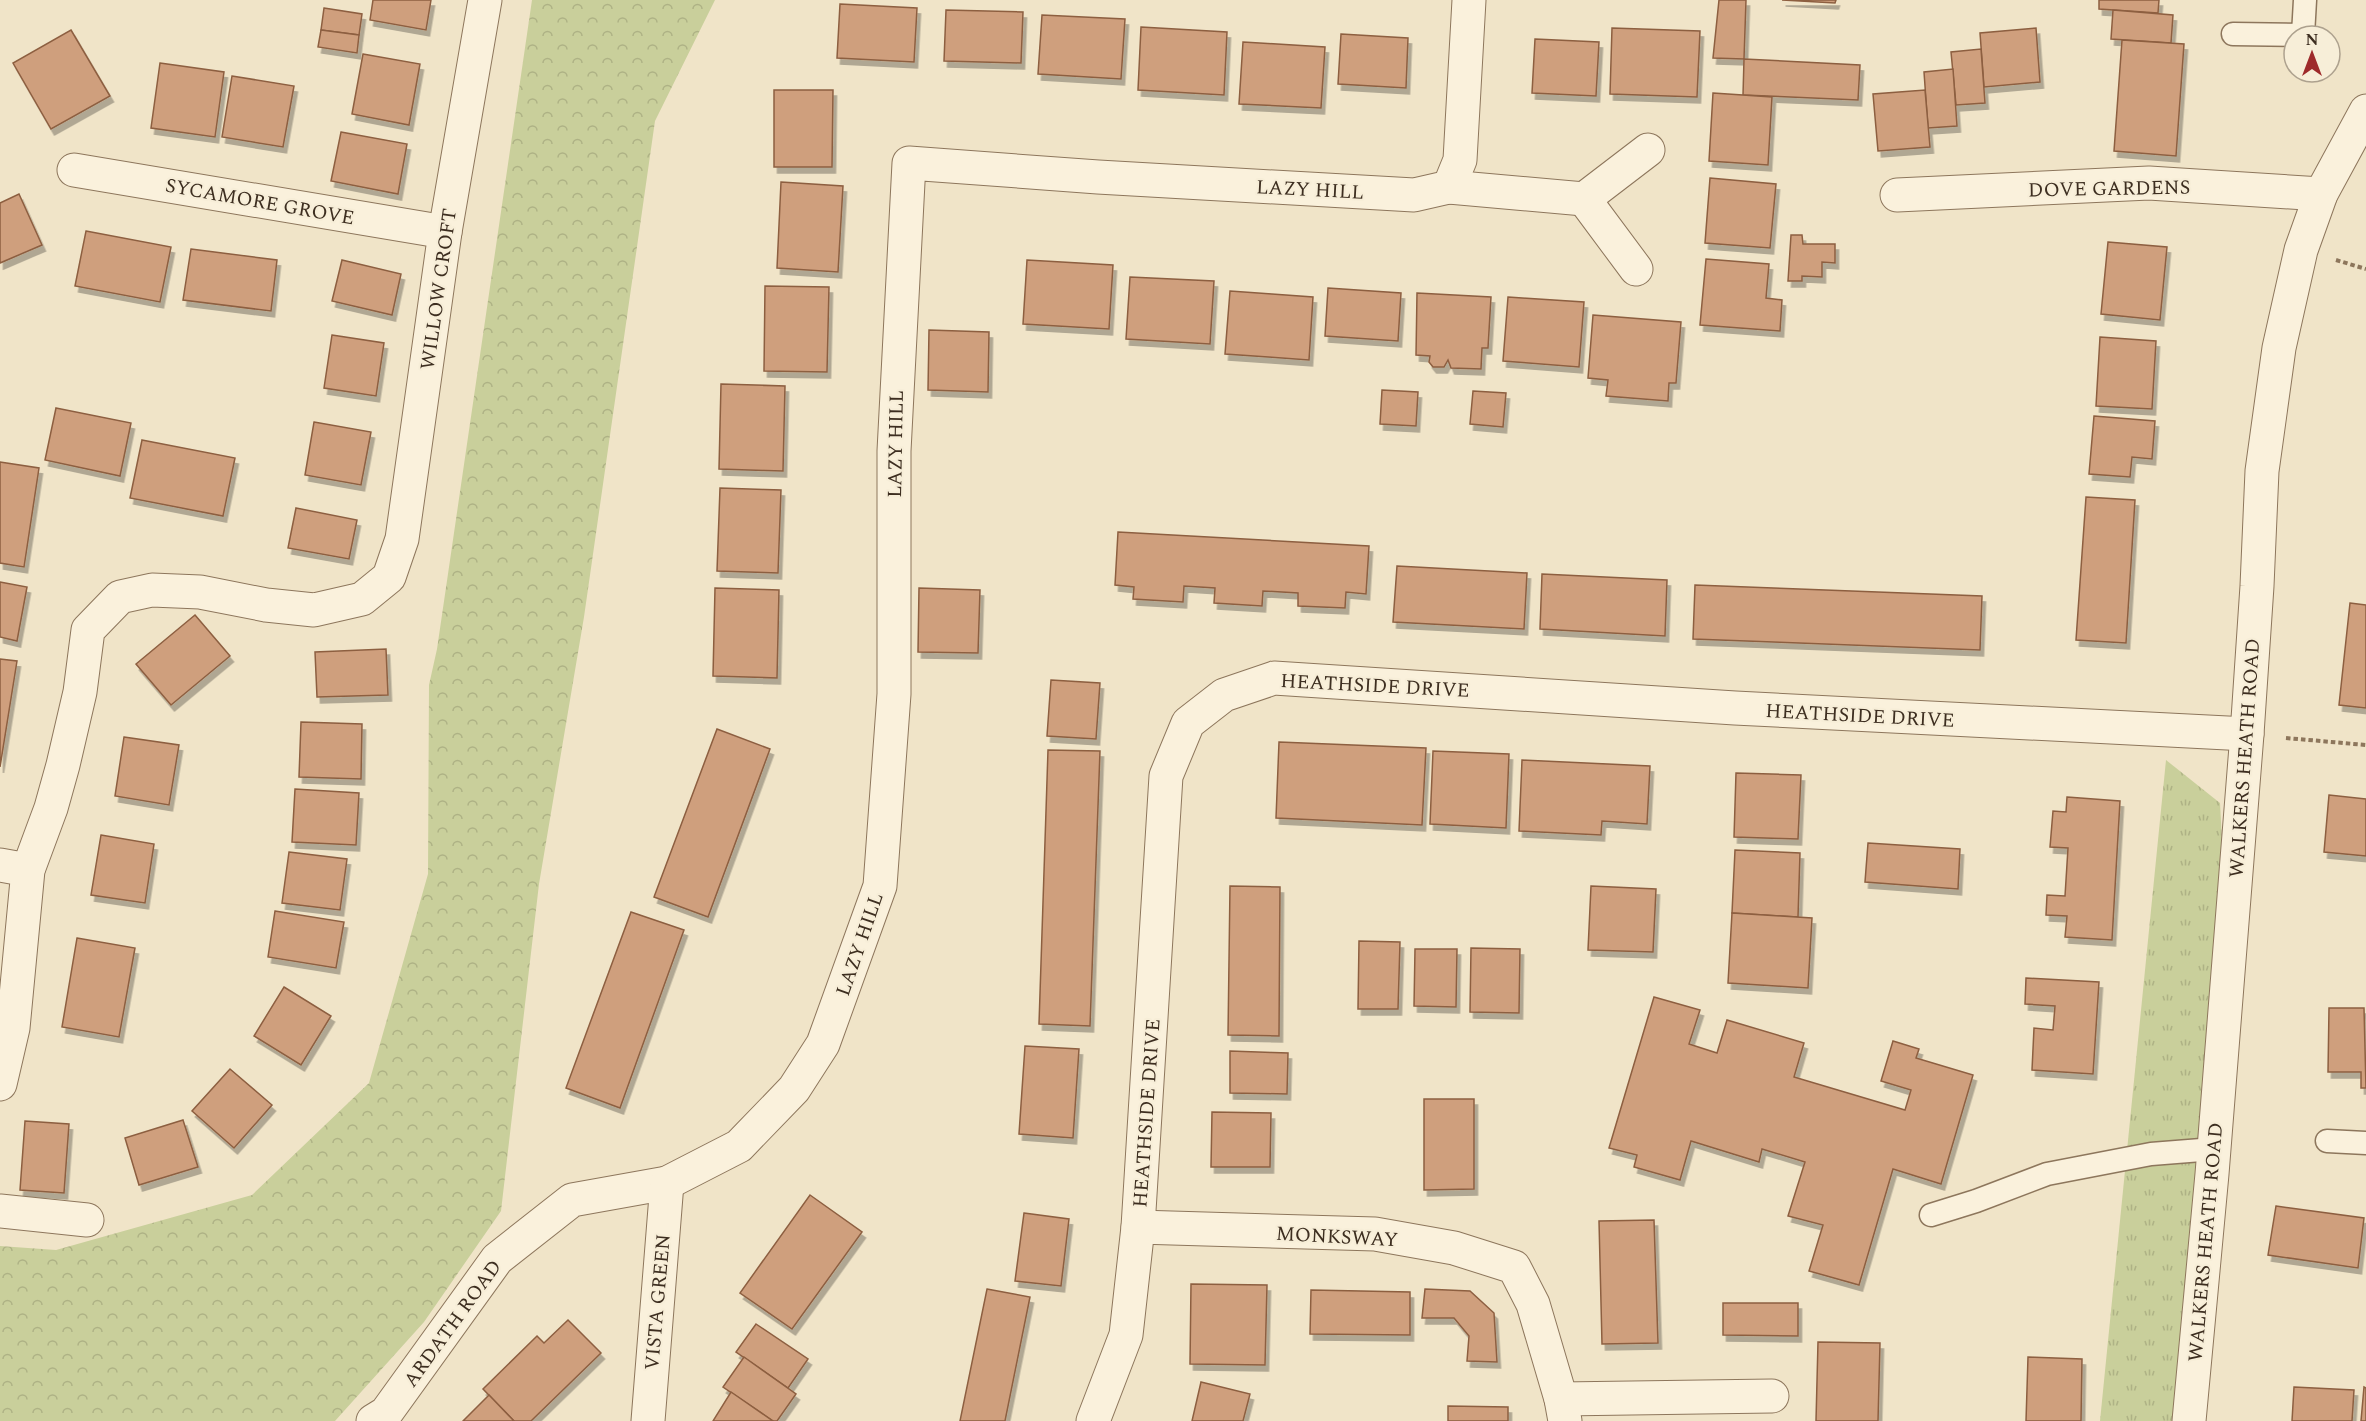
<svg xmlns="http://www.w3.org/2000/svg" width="2366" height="1421" font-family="Spectral,serif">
  <defs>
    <pattern id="grass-tufts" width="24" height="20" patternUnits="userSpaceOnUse" patternTransform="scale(1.5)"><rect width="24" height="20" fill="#c9cf9b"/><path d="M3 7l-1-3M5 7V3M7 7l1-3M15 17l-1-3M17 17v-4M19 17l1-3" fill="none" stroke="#aeb285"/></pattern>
    <pattern id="forest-crowns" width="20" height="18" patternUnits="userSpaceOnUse" patternTransform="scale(1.5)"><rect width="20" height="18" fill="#c9cf9b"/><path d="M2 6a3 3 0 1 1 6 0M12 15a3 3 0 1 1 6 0" fill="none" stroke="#aeb285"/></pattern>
    <filter id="shadow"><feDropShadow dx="3.5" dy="6" stdDeviation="0" flood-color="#0004"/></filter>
  </defs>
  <rect width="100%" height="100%" fill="#f0e4c8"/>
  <polygon fill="url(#grass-tufts)" points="2166,760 2220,803 2223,860 2176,1421 2100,1421"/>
  <polygon fill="url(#forest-crowns)" points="532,0 715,0 655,121 584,617 539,884 501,1211 424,1322 335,1421 0,1421 0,1246 56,1250 252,1195 369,1083 428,874 429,685 437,649"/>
  <g fill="#cf9f7d" stroke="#8d5f41" stroke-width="1.5" filter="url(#shadow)">
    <polygon points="373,0 431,0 426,30 370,20"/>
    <polygon points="1719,0 1746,0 1744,59 1713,58"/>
    <polygon points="1782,0 1836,0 1835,3"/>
    <polygon points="2099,0 2159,0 2158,13 2099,9"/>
    <polygon points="840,4 917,8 914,62 837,58"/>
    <polygon points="324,8 362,14 359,35 321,30"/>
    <polygon points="946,10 1023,12 1021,63 944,61"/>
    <polygon points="2113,10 2173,15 2171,43 2111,39"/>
    <polygon points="1042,15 1125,19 1121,79 1038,74"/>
    <polygon points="1141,27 1227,32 1224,95 1138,90"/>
    <polygon points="1612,28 1700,31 1697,97 1610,94"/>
    <polygon points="2036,28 2040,82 1984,87 1980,33"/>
    <polygon points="71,30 110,96 51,129 13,63"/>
    <polygon points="321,30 359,35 357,53 318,47"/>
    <polygon points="1341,34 1408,38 1406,88 1338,84"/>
    <polygon points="1535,39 1599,42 1596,96 1532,93"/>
    <polygon points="2122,40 2184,44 2176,156 2114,151"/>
    <polygon points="1243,42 1325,47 1321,108 1239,104"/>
    <polygon points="1981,49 1985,103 1956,105 1951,52"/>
    <polygon points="363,54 420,64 409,125 352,114"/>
    <polygon points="1744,59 1860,65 1858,100 1743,95"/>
    <polygon points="160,63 224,72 215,137 151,128"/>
    <polygon points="1953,69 1957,126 1928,128 1924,72"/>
    <polygon points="232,76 294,86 283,147 222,137"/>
    <polygon points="774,90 833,90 832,167 774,167"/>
    <polygon points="1925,90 1930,147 1878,151 1873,94"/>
    <polygon points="1713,93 1772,97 1768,165 1709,161"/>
    <polygon points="341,132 407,144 398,194 331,181"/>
    <polygon points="1710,178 1776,184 1770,248 1705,243"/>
    <polygon points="781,182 843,186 838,272 777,268"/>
    <polygon points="19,194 42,245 0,263 0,203"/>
    <polygon points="86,231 171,247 160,302 75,286"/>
    <polygon points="1791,235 1802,235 1803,244 1835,244 1835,263 1822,262 1822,277 1802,276 1802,281 1788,281"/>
    <polygon points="2108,242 2167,247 2160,320 2101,314"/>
    <polygon points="191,249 277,260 271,311 183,300"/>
    <polygon points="1706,259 1769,264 1766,298 1782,300 1780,331 1700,325"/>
    <polygon points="342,260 401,274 392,315 332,301"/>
    <polygon points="1027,260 1113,265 1109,329 1023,324"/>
    <polygon points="1130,277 1214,281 1210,344 1126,339"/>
    <polygon points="765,286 829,287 827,372 764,371"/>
    <polygon points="1328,288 1401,293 1398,341 1325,336"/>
    <polygon points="1230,291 1313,297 1309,360 1225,354"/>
    <polygon points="1417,293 1491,297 1488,348 1482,348 1481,369 1451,368 1448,360 1444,367 1433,367 1429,362 1430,356 1416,355"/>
    <polygon points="1508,297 1584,302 1579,367 1503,361"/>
    <polygon points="1593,315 1681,322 1676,383 1669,383 1668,401 1606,396 1608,380 1588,378"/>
    <polygon points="929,330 989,332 988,392 928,390"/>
    <polygon points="332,335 384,343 376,396 324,388"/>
    <polygon points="2100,337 2156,341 2152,409 2096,406"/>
    <polygon points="721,384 785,386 783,471 719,469"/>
    <polygon points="1382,390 1418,392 1416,426 1380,424"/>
    <polygon points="1473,391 1506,393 1503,427 1470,424"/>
    <polygon points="56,408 131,423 120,476 45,460"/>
    <polygon points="2094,416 2155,421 2152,459 2132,457 2130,477 2089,474"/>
    <polygon points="314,422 371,432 361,485 305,475"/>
    <polygon points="142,440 235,458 223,516 130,498"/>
    <polygon points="0,462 39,468 24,567 0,563"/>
    <polygon points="720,488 781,490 778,573 717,571"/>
    <polygon points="2086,497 2135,500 2126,643 2076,640"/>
    <polygon points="296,508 357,520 349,559 288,548"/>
    <polygon points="1118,532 1369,546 1366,594 1346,592 1345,608 1298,606 1298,593 1263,591 1262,606 1214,603 1215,588 1184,586 1183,602 1133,599 1134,587 1115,585"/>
    <polygon points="1397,566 1527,573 1524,629 1393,622"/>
    <polygon points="1542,574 1667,580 1665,636 1540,629"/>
    <polygon points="0,582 27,587 17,641 0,637"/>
    <polygon points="1695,585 1982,596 1980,650 1693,639"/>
    <polygon points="715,588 779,590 777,678 713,676"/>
    <polygon points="919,588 980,590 978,653 918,652"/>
    <polygon points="2350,603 2366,605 2366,708 2339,705"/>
    <polygon points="195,615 230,656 171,705 136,664"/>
    <polygon points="386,649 388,695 317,697 315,652"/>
    <polygon points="0,659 17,661 0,767"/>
    <polygon points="1051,680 1100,683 1096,739 1047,736"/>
    <polygon points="301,722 362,724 361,779 299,777"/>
    <polygon points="717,729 770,749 708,917 654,897"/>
    <polygon points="124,737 179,745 169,805 115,796"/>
    <polygon points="1279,742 1426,748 1422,825 1276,818"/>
    <polygon points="1048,750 1100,751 1090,1026 1039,1024"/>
    <polygon points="1433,751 1509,754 1506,828 1430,824"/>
    <polygon points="1522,760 1650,766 1647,824 1602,821 1601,835 1519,831"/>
    <polygon points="1736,773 1801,775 1798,839 1734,837"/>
    <polygon points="295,789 359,793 356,845 292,842"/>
    <polygon points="2329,795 2366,799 2366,856 2324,852"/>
    <polygon points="2067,797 2120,801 2112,940 2065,937 2067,916 2046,915 2047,895 2065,896 2068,848 2050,847 2053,811 2066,812"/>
    <polygon points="101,835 154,844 145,903 91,895"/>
    <polygon points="1868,843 1960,849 1958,889 1865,882"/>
    <polygon points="1735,850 1800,853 1798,917 1732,913"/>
    <polygon points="289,852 347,859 340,910 282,903"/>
    <polygon points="1230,886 1280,887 1279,1036 1228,1035"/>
    <polygon points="1591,886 1656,889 1653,952 1588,950"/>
    <polygon points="275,911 344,922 336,968 268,957"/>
    <polygon points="631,912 684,930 620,1108 566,1088"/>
    <polygon points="1732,913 1812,918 1808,988 1728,983"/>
    <polygon points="77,938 135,948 119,1037 62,1027"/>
    <polygon points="1359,941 1400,942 1398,1009 1358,1009"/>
    <polygon points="1471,948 1520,949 1519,1013 1470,1012"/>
    <polygon points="1415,949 1457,949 1456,1007 1414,1006"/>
    <polygon points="2026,978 2099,982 2093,1074 2032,1070 2034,1028 2053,1030 2055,1006 2025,1004"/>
    <polygon points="284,987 331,1016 301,1065 254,1036"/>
    <polygon points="1654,997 1700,1010 1689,1044 1717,1053 1727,1020 1804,1043 1794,1077 1905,1110 1911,1090 1881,1081 1893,1041 1919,1049 1916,1058 1973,1075 1941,1184 1893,1169 1859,1285 1809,1271 1823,1225 1788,1216 1805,1162 1762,1149 1759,1162 1691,1141 1680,1180 1634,1167 1637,1155 1609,1148"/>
    <polygon points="2329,1008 2364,1008 2366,1088 2361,1088 2361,1072 2328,1072"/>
    <polygon points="1025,1046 1079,1049 1073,1138 1019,1134"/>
    <polygon points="1230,1051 1288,1053 1287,1094 1230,1093"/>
    <polygon points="230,1069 272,1105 234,1148 192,1111"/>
    <polygon points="1424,1099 1474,1099 1474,1189 1424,1190"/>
    <polygon points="1212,1112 1271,1113 1270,1167 1211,1167"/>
    <polygon points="183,1120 198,1167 139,1185 125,1138"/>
    <polygon points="25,1121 69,1124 64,1193 20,1190"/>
    <polygon points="810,1195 862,1232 792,1329 740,1293"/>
    <polygon points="2276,1206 2364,1218 2358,1268 2268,1255"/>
    <polygon points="1024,1213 1069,1219 1061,1286 1015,1281"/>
    <polygon points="1654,1220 1658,1343 1602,1344 1599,1221"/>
    <polygon points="1191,1284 1267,1285 1265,1365 1190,1364"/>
    <polygon points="987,1289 1030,1297 1005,1421 960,1421"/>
    <polygon points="1425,1289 1470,1291 1494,1313 1497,1362 1467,1361 1469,1336 1454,1318 1422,1318"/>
    <polygon points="1311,1290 1410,1292 1410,1335 1310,1334"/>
    <polygon points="1723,1303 1798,1303 1798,1336 1723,1335"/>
    <polygon points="568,1320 601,1353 531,1421 514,1421 483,1389 537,1336 544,1343"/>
    <polygon points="756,1324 808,1359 788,1388 736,1352"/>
    <polygon points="1818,1342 1880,1343 1878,1421 1816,1421"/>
    <polygon points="744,1357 796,1394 777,1421 773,1421 723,1387"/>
    <polygon points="2028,1357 2082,1359 2081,1421 2026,1421"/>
    <polygon points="1201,1382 1250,1394 1243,1421 1192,1421"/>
    <polygon points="2294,1387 2354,1390 2352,1421 2292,1421"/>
    <polygon points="2364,1387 2366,1388 2366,1421 2361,1421"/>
    <polygon points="731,1392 773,1421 713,1421"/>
    <polygon points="489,1395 514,1421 463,1421"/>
    <polygon points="1448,1406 1508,1407 1508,1421 1448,1421"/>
  </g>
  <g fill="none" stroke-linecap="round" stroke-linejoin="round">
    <defs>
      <g id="service">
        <polyline points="2233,34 2303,35 2305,0"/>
        <polyline points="2327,1141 2366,1143"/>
        <polyline points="1931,1215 1976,1201 2047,1174 2151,1154 2214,1149"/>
      </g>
      <g id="minor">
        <polyline points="74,170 445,232"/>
        <polyline points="1449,187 1584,199"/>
        <polyline points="1897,195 2149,183 2321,194"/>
        <polyline points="1636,269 1584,199 1648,150"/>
        <polyline points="0,865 28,870"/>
        <polyline points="0,1084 13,1028 28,870 51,808 63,765 80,692 88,630 120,597 152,590 200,592 266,605 314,610 362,599 389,577 402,539 445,232 485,0"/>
        <polyline points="0,1211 87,1220"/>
        <polyline points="1138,1227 1375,1234 1454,1248 1514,1267 1533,1304 1561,1399 1565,1421"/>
        <polyline points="1561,1399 1772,1396"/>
        <polyline points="373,1421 386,1413 497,1259 572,1200 667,1183 739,1146 794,1089 823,1044 880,886 894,694 894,451 909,163 1098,177 1414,195 1449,187 1460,160 1469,0"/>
        <polyline points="648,1421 667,1183"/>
        <polyline points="1093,1421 1126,1335 1138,1227 1166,776 1188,723 1224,695 1274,678 1735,708 2247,734"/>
      </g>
      <polyline id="tertiary" points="2189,1421 2212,1174 2247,734 2257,586 2262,471 2279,348 2301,250 2321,194 2366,111"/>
    </defs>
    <use href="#service" stroke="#8d765c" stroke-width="25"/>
    <use href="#minor" stroke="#8d765c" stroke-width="35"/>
    <use href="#tertiary" stroke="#8d765c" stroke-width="35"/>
    <g stroke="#8d765c" stroke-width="4" stroke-dasharray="4.5 3" stroke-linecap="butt">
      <polyline points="2336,260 2366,269"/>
      <polyline points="2286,738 2366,745"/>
    </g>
    <use href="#service" stroke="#faf1dc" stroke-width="22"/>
    <use href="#minor" stroke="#faf1dc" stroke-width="33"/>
    <use href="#tertiary" stroke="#faf1dc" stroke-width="33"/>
  </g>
  <g text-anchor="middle" stroke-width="4.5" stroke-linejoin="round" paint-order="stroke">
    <g font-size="20" fill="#3d2e20" stroke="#f7eed8">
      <text transform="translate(2109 188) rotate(-1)" y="7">DOVE GARDENS</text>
      <text transform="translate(1310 189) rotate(3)" y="7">LAZY HILL</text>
      <text transform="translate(260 201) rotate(10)" y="7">SYCAMORE GROVE</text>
      <text transform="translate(438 289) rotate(-82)" y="7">WILLOW CROFT</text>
      <text transform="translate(895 444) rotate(-89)" y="7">LAZY HILL</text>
      <text transform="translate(1375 685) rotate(3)" y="7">HEATHSIDE DRIVE</text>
      <text transform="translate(1860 715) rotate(3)" y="7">HEATHSIDE DRIVE</text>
      <text transform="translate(2244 758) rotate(-86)" y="7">WALKERS HEATH ROAD</text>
      <text transform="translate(859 944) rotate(-71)" y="7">LAZY HILL</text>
      <text transform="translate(1146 1113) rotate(-86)" y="7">HEATHSIDE DRIVE</text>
      <text transform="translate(1337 1236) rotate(3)" y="7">MONKSWAY</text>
      <text transform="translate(2205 1242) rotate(-85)" y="7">WALKERS HEATH ROAD</text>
      <text transform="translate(657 1302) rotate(-85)" y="7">VISTA GREEN</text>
      <text transform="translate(452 1323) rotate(-54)" y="7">ARDATH ROAD</text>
    </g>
  </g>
  <g transform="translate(2312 54)"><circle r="28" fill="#f7eed8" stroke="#ada18e" stroke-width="1.5"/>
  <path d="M0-4.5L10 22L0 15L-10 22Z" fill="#9e2a2b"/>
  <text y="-9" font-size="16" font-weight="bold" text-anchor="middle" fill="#3d2e20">N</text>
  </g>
</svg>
